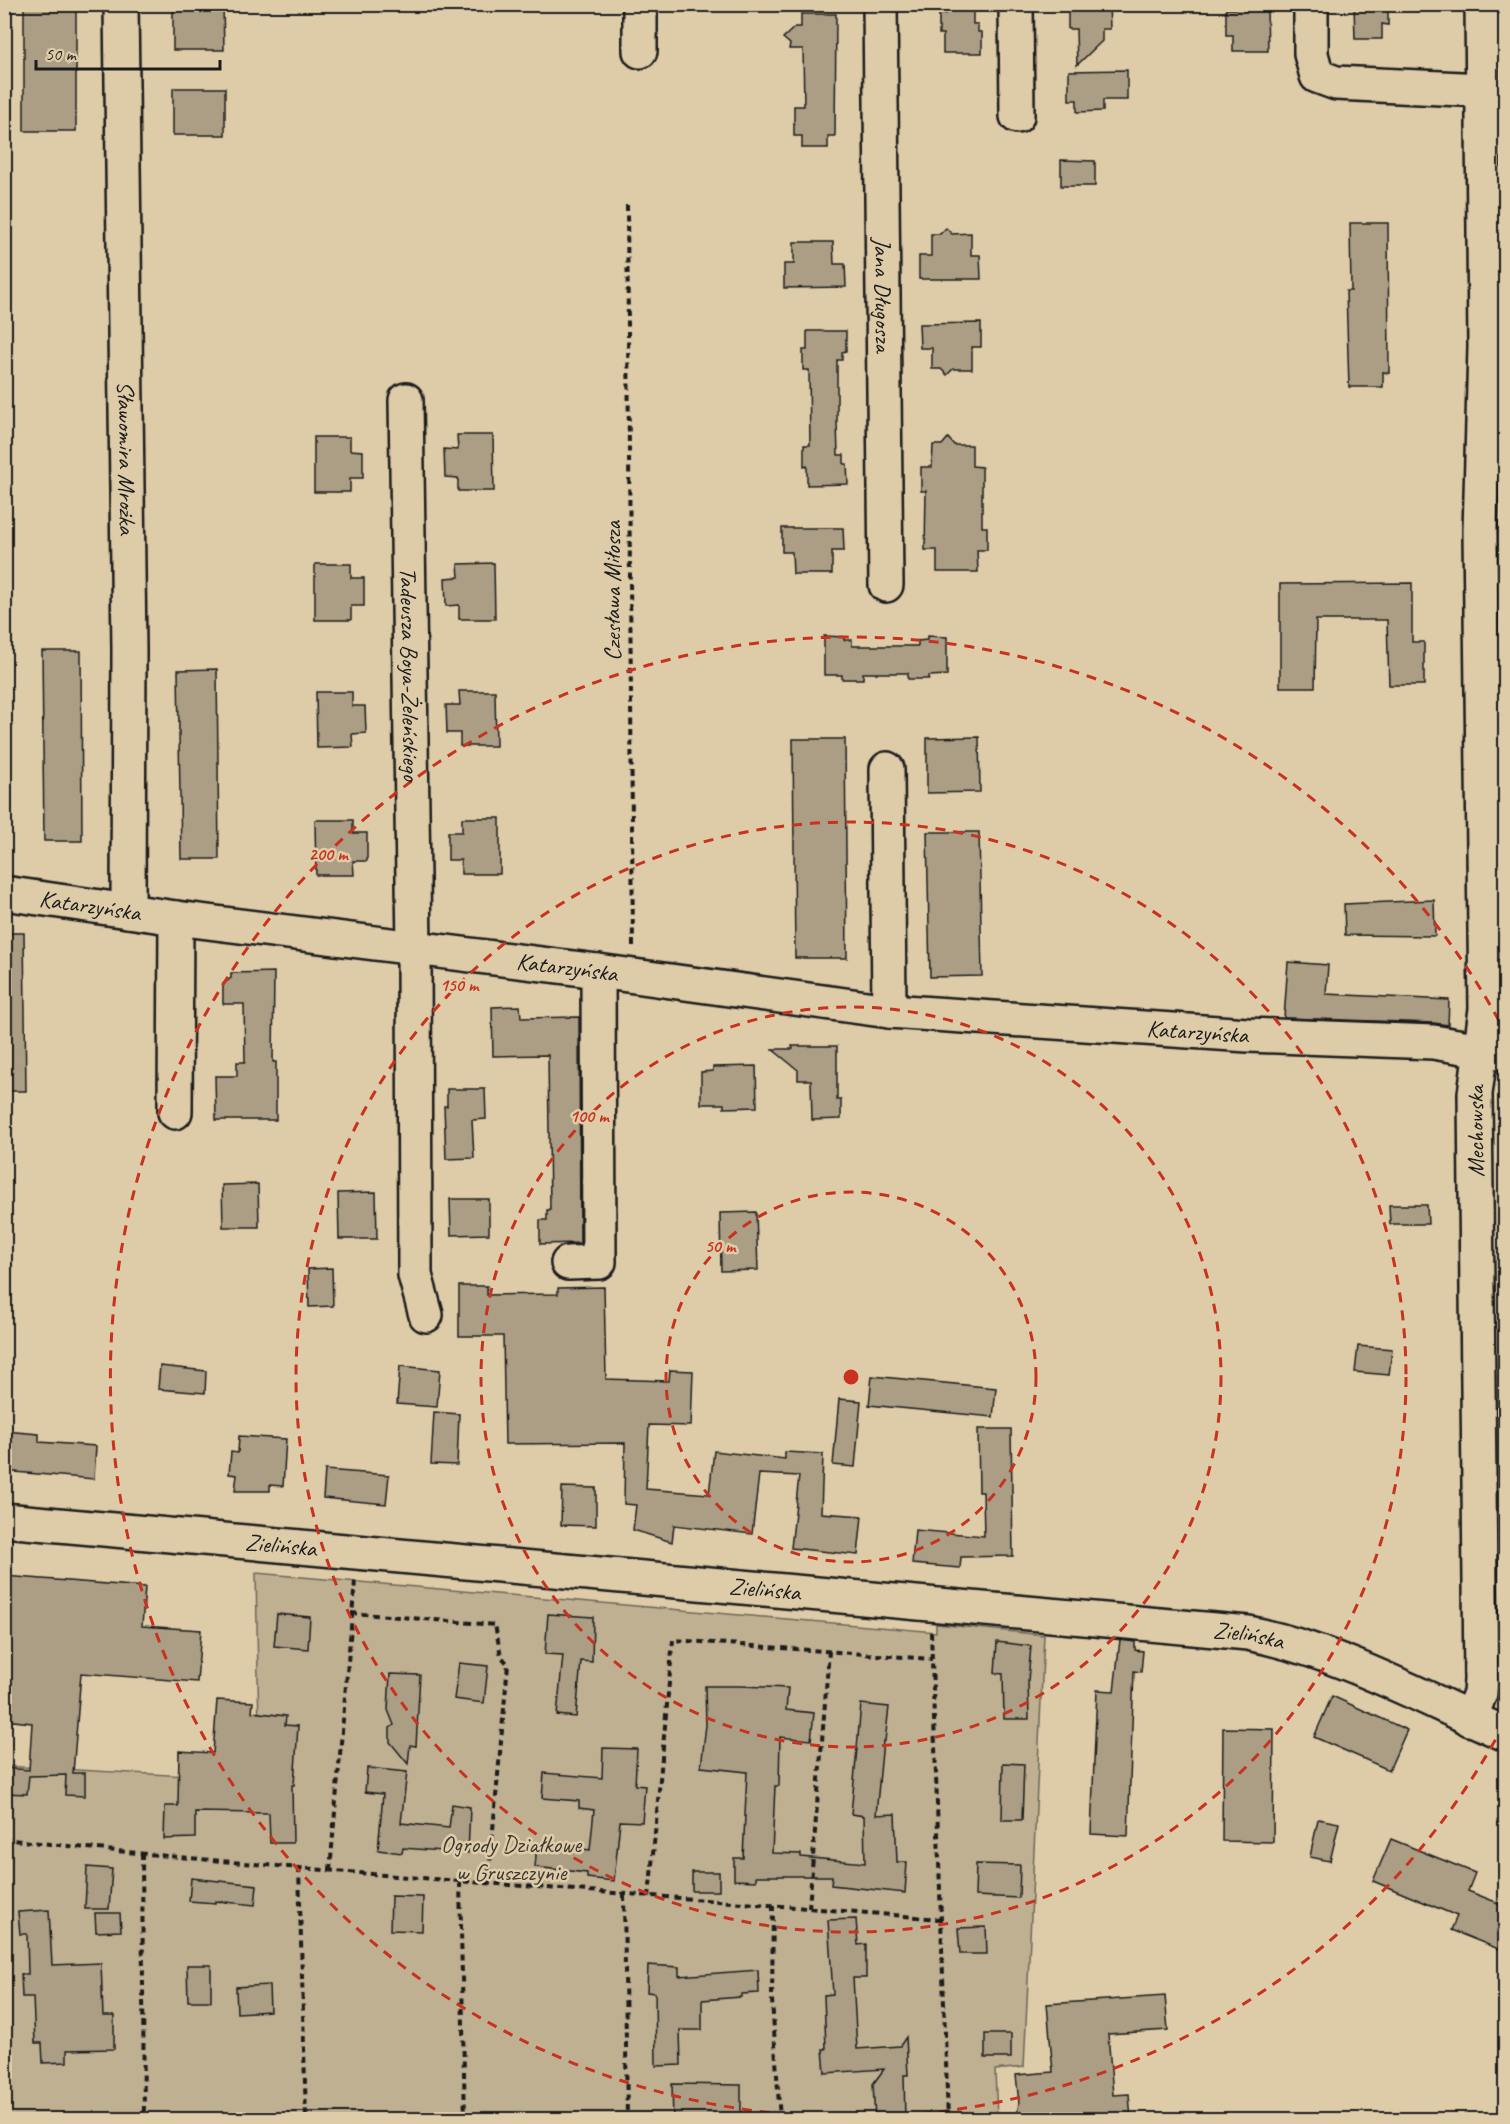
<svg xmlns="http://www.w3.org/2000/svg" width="1510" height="2124" font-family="Caveat,sans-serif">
  <rect width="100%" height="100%" fill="#decca9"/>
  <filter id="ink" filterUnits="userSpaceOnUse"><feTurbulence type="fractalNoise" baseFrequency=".0167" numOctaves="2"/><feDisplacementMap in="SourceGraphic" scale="12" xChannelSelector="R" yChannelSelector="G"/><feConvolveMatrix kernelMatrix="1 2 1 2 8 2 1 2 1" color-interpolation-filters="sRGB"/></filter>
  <g filter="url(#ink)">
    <polygon fill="#bfb092" stroke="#6e6657" stroke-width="1.5" points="256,1573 936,1632 936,1624 1044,1635 1024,2067 995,2070 997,2119 5,2119 4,1766 260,1780"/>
    <g fill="#ab9e84" stroke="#1c1c1c" stroke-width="1.5">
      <rect x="24" y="4" width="52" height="127"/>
      <polygon points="173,4 223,4 224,50 173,50"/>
      <polygon points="945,4 973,4 973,24 978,24 978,32 982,32 982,53 943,53 943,34 939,34 939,14 945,14"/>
      <polygon points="1068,4 1109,4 1110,29 1102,29 1102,41 1077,65 1076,29 1068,29"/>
      <polygon points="1246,4 1249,4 1254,9 1267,9 1268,51 1233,51 1233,35 1226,35 1226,9 1242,9"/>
      <polygon points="1354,4 1388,4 1388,25 1382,24 1382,39 1355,39"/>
      <polygon points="801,14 836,14 835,136 828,136 828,148 802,148 802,136 794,136 794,106 804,106 803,49 789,49 790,44 783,38 795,27 801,27"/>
      <polygon points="1127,70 1127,100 1103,100 1103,111 1077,112 1077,100 1069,100 1069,71"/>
      <rect x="173" y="88" width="52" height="47"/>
      <polygon points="1061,160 1095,161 1095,186 1061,186"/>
      <polygon points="1350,223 1388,223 1389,373 1383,372 1383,387 1349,387 1346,291 1351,291"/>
      <polygon points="946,228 952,234 971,233 971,255 980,255 981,279 919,279 919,256 931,256 931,234 940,234"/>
      <polygon points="794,242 833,242 834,264 845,264 846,287 784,288 784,264 794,264"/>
      <polygon points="981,323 981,347 972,347 972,369 953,369 947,375 941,369 932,369 932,348 920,348 919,324"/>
      <polygon points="807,331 846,331 846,351 842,352 842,360 837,360 837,422 838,455 844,455 844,464 847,464 848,484 807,485 807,466 804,467 804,445 810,445 809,370 803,370 803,350 807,350"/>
      <polygon points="457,435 493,435 494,491 458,491 458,478 445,477 444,449 458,450"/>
      <polygon points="314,437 350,437 350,450 363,451 363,478 350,478 350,492 314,492"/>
      <polygon points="948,438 954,445 972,445 972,466 982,467 982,527 987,527 987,550 977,550 978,572 937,572 937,550 925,550 926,491 921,491 921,467 932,467 933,445 942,445"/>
      <polygon points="782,528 843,528 844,551 832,551 832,574 793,574 792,552 782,552"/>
      <polygon points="494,563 495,619 459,619 459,605 446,606 445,578 459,577 458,564"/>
      <polygon points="315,564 351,564 351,578 364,578 364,606 351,606 351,620 315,620"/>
      <polygon points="1412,583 1412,642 1424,642 1424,685 1389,685 1387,620 1316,620 1315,687 1280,687 1280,584"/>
      <polygon points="824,636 844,637 844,640 852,640 852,646 918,646 918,641 927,640 927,636 947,637 947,675 929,676 929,679 908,679 908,673 863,673 863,679 842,679 842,675 824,675"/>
      <polygon points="42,651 81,651 82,841 44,841"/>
      <polygon points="217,669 219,859 181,859 178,670"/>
      <polygon points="459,691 495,691 496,746 460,746 460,733 447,733 446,705 460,705"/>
      <polygon points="316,692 352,692 352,706 365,706 366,733 352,734 353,747 317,748"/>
      <polygon points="979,737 980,792 927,793 927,738"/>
      <polygon points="793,739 845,739 847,958 795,958"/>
      <polygon points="462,818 500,818 500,874 461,874 461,860 448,860 448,832 462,832"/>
      <polygon points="315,820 353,820 353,833 367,833 367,861 353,861 354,875 316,875"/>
      <polygon points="927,832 979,832 982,976 930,977"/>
      <polygon points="1434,900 1435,936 1345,935 1344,904"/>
      <polygon points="4,933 24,933 26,1091 4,1091"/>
      <polygon points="1288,962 1328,965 1326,994 1449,1000 1448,1025 1434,1023 1284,1018"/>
      <polygon points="274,972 273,1062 276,1062 276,1120 216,1120 215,1076 237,1076 237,1062 245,1062 244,1004 223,1004 223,984 231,978 231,973"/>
      <polygon points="520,1006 521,1018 579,1017 580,1243 540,1244 540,1220 547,1220 547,1210 550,1210 548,1055 493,1056 492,1007"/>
      <polygon points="792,1046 837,1046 837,1100 841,1100 841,1119 812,1120 811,1080 798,1080 798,1070 772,1049 793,1049"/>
      <polygon points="756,1066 757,1107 724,1108 724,1104 701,1104 701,1072 713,1071 713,1067"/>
      <polygon points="447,1089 485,1089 486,1119 472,1120 474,1158 446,1159 444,1106 447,1106"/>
      <polygon points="258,1184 259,1227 223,1227 222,1185"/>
      <polygon points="376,1192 377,1239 339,1239 338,1193"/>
      <polygon points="450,1199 489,1199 489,1234 451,1235"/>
      <polygon points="1389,1205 1427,1205 1428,1224 1390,1224"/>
      <polygon points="756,1212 758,1270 721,1271 720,1213"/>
      <polygon points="332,1268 333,1306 309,1307 308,1269"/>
      <polygon points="459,1286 487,1286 487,1295 558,1294 558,1288 604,1287 606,1379 669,1381 670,1370 693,1371 691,1426 649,1425 646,1489 709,1494 714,1451 785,1459 785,1452 823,1454 821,1513 862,1516 858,1555 791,1548 799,1476 759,1474 752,1534 674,1525 672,1542 633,1530 636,1505 624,1504 625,1443 505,1444 503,1336 459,1336"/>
      <polygon points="1358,1346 1392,1349 1389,1375 1355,1372"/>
      <polygon points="160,1366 206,1371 205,1393 158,1389"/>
      <polygon points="400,1366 440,1370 437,1407 397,1404"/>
      <polygon points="872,1376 996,1388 993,1417 869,1405"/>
      <polygon points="839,1399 861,1401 855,1467 833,1465"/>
      <polygon points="434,1412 459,1414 457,1465 431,1464"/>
      <polygon points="978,1429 1011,1429 1013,1556 961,1557 960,1568 912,1564 915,1530 984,1536 983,1492 979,1492"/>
      <polygon points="4,1431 39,1434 39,1442 96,1446 94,1479 4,1471"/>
      <polygon points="239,1436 286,1439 283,1486 270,1485 270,1491 235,1491 237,1475 229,1474 231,1452 238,1453"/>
      <polygon points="325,1470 389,1475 386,1504 323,1498"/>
      <polygon points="562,1487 596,1488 596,1526 561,1525"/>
      <polygon points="4,1576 145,1587 142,1626 201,1630 197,1682 81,1673 73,1773 85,1773 85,1796 65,1795 66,1775 29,1776 27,1794 4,1793 4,1768 29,1770 32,1723 4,1720"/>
      <polygon points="277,1614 310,1617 308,1649 274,1646"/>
      <polygon points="548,1614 593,1617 592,1662 581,1661 576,1717 557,1715 563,1655 545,1654"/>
      <polygon points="1120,1640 1135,1642 1135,1650 1143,1651 1141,1672 1134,1671 1128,1836 1091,1834 1097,1690 1114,1691"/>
      <polygon points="997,1642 1031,1646 1028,1681 1029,1719 1004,1719 1003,1674 995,1673"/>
      <polygon points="459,1663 488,1666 484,1703 454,1699"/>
      <polygon points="390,1674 420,1675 416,1746 410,1745 408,1764 390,1742 390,1728 394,1725 388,1710"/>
      <polygon points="705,1686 741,1686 788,1688 786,1710 814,1713 811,1740 780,1737 779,1786 775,1786 772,1853 801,1854 801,1857 865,1863 864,1816 851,1814 861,1704 889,1707 885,1741 883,1741 876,1815 895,1814 897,1862 907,1862 905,1893 831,1885 832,1876 756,1876 756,1881 734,1880 734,1858 743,1858 747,1772 701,1767 706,1725"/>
      <polygon points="1332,1696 1407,1730 1389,1770 1314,1737"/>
      <polygon points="217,1700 253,1702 252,1712 286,1716 285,1725 298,1726 294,1785 292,1785 293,1843 270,1843 269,1813 195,1812 195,1838 164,1839 165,1806 178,1806 179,1751 213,1753"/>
      <polygon points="1223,1728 1274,1729 1273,1842 1222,1841"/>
      <polygon points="603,1748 637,1749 635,1785 645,1786 642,1822 620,1821 614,1881 587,1878 587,1873 535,1867 537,1844 590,1850 594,1810 579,1808 579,1801 542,1798 544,1773 602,1778"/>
      <polygon points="1003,1763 1024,1764 1022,1820 1002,1820"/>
      <polygon points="367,1768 407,1772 401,1823 449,1828 452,1804 470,1807 468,1853 403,1848 402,1853 378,1850 383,1794 365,1792"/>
      <polygon points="1318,1819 1339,1823 1330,1861 1310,1857"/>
      <polygon points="1391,1839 1475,1873 1468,1891 1506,1906 1506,1952 1451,1930 1457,1916 1373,1881"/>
      <polygon points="976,1864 1020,1865 1019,1898 975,1896"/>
      <polygon points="87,1867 112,1869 109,1909 85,1909"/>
      <rect x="692" y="1872" width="27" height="19"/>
      <polygon points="191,1878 257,1885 255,1905 215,1901 215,1903 189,1901"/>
      <polygon points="391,1896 423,1897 422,1931 390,1930"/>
      <polygon points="49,1910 52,1965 101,1963 103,2016 114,2016 114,2049 67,2050 67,2062 43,2063 42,2043 35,2043 33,1997 22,1997 21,1974 28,1974 27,1934 20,1934 18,1912"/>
      <polygon points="95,1913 120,1913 121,1931 96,1932"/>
      <polygon points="856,1919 858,1945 866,1944 866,1978 853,1978 857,2049 900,2046 906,2037 908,2075 904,2075 905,2120 875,2120 873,2084 884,2069 825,2073 823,2049 826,2049 824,1995 833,1994 828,1920"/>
      <polygon points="986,1927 987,1954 960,1954 958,1928"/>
      <polygon points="187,1965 211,1965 211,2001 188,2001"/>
      <polygon points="648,1965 679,1967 679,1976 758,1970 759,1993 741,1994 741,1997 702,2000 702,2030 680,2030 681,2065 656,2066 655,1993 647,1992"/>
      <polygon points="269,1985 270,2011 237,2013 236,1987"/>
      <polygon points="1165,1996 1168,2030 1108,2034 1113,2095 1129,2094 1131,2120 1016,2120 1019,2103 1016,2075 1053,2072 1047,2004"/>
      <rect x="985" y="2034" width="26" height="24"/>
      <polygon points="672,2084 741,2085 741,2118 673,2120"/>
    </g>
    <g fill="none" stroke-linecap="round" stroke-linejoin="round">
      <defs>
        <g id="minor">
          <path id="s1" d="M121,4L129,650L128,911"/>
          <polyline points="640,4 640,51"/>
          <path id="s2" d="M880,4L886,585"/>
          <polyline points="1016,4 1017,116"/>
          <polyline points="1311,4 1311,54 1317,76 1336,83 1483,90"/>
          <path id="s3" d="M406,400L414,948L415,1275L426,1315"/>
          <polyline points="887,769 889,1011"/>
          <path id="s4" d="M4,893L176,918L598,971L889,1011L1248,1035L1433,1042L1506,1054"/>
          <polyline points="175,1112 176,918"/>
          <polyline points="568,1263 599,1262 598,971"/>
          <path id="s5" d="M4,1520L1248,1633C1338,1651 1421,1697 1506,1734"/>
          <path id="s6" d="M1470,1719L1480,1693L1481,1680L1475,1094L1486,1009L1480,532L1485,347L1482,4"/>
        </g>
      </defs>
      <use href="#minor" stroke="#1c1c1c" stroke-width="38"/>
      <g stroke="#1c1c1c" stroke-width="4" stroke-dasharray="6 4.5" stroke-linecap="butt">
        <polyline points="627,205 633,948"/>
        <polyline points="351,1613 495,1625 501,1656 508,1664 488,1885"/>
        <polyline points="931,1632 948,2120"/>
        <path d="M4,1839C315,1874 628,1892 939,1919"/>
        <polyline points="142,1854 144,2120"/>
        <polyline points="299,1868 306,2120"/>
        <polyline points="330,1870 355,1581"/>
        <polyline points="460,1882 465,2120"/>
        <polyline points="624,1895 627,2120"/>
        <polyline points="649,1897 673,1640 932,1659"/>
        <polyline points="773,1905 772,2000 780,2120"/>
        <polyline points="809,1908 829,1651"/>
      </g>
      <use href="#minor" stroke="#decca9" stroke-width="33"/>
    </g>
  </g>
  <g fill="none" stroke="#c8321e" stroke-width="3" stroke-dasharray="10 8">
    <circle cx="851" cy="1377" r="185"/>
    <circle cx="851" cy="1377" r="370"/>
    <circle cx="851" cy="1377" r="555"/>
    <path d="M1504 1724A740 740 0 1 1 1504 1030"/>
  </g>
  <g text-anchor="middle" stroke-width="5" stroke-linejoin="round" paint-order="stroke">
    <g font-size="24" fill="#1c1c1c" stroke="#decca9">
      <text dy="8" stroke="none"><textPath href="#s2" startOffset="291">Jana Długosza</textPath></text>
      <text dy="8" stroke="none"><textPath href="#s1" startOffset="454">Sławomira Mrożka</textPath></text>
      <text transform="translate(612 591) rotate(-90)" y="8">Czesława Miłosza</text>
      <text dy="8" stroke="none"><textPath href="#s3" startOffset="274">Tadeusza Boya-Żeleńskiego</textPath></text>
      <text dy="8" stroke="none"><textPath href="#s4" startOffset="87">Katarzyńska</textPath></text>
      <text dy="8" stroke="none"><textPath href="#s4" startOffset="568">Katarzyńska</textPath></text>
      <text dy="8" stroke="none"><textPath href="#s4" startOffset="1202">Katarzyńska</textPath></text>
      <text dy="8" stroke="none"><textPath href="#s6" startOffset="590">Mechowska</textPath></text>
      <text dy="8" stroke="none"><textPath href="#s5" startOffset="278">Zielińska</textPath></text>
      <text dy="8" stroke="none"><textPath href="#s5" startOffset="764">Zielińska</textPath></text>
      <text dy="8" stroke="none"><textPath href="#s5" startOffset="1250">Zielińska</textPath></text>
    </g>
    <g font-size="24" fill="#3d3a34" stroke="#decca9">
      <text x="511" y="1852">Ogrody Działkowe<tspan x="511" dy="28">w Gruszczynie</tspan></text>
    </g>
  </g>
  <circle cx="851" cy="1377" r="9" fill="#c8321e" stroke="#decca9" stroke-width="3"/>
  <g font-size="18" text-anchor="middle" font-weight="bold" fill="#c8321e" stroke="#decca9" stroke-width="5" stroke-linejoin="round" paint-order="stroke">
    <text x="328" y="860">200 m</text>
    <text x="459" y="991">150 m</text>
    <text x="589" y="1122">100 m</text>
    <text x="720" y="1252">50 m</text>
  </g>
  <rect width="1510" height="2124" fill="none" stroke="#decca9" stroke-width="24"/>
  <rect x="12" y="12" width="1486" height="2100" fill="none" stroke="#1c1c1c" stroke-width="2" filter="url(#ink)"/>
  <path d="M36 60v9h184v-9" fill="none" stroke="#1c1c1c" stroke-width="3"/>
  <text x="45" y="60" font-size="18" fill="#1c1c1c" stroke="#decca9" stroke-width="4.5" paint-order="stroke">50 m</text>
</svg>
